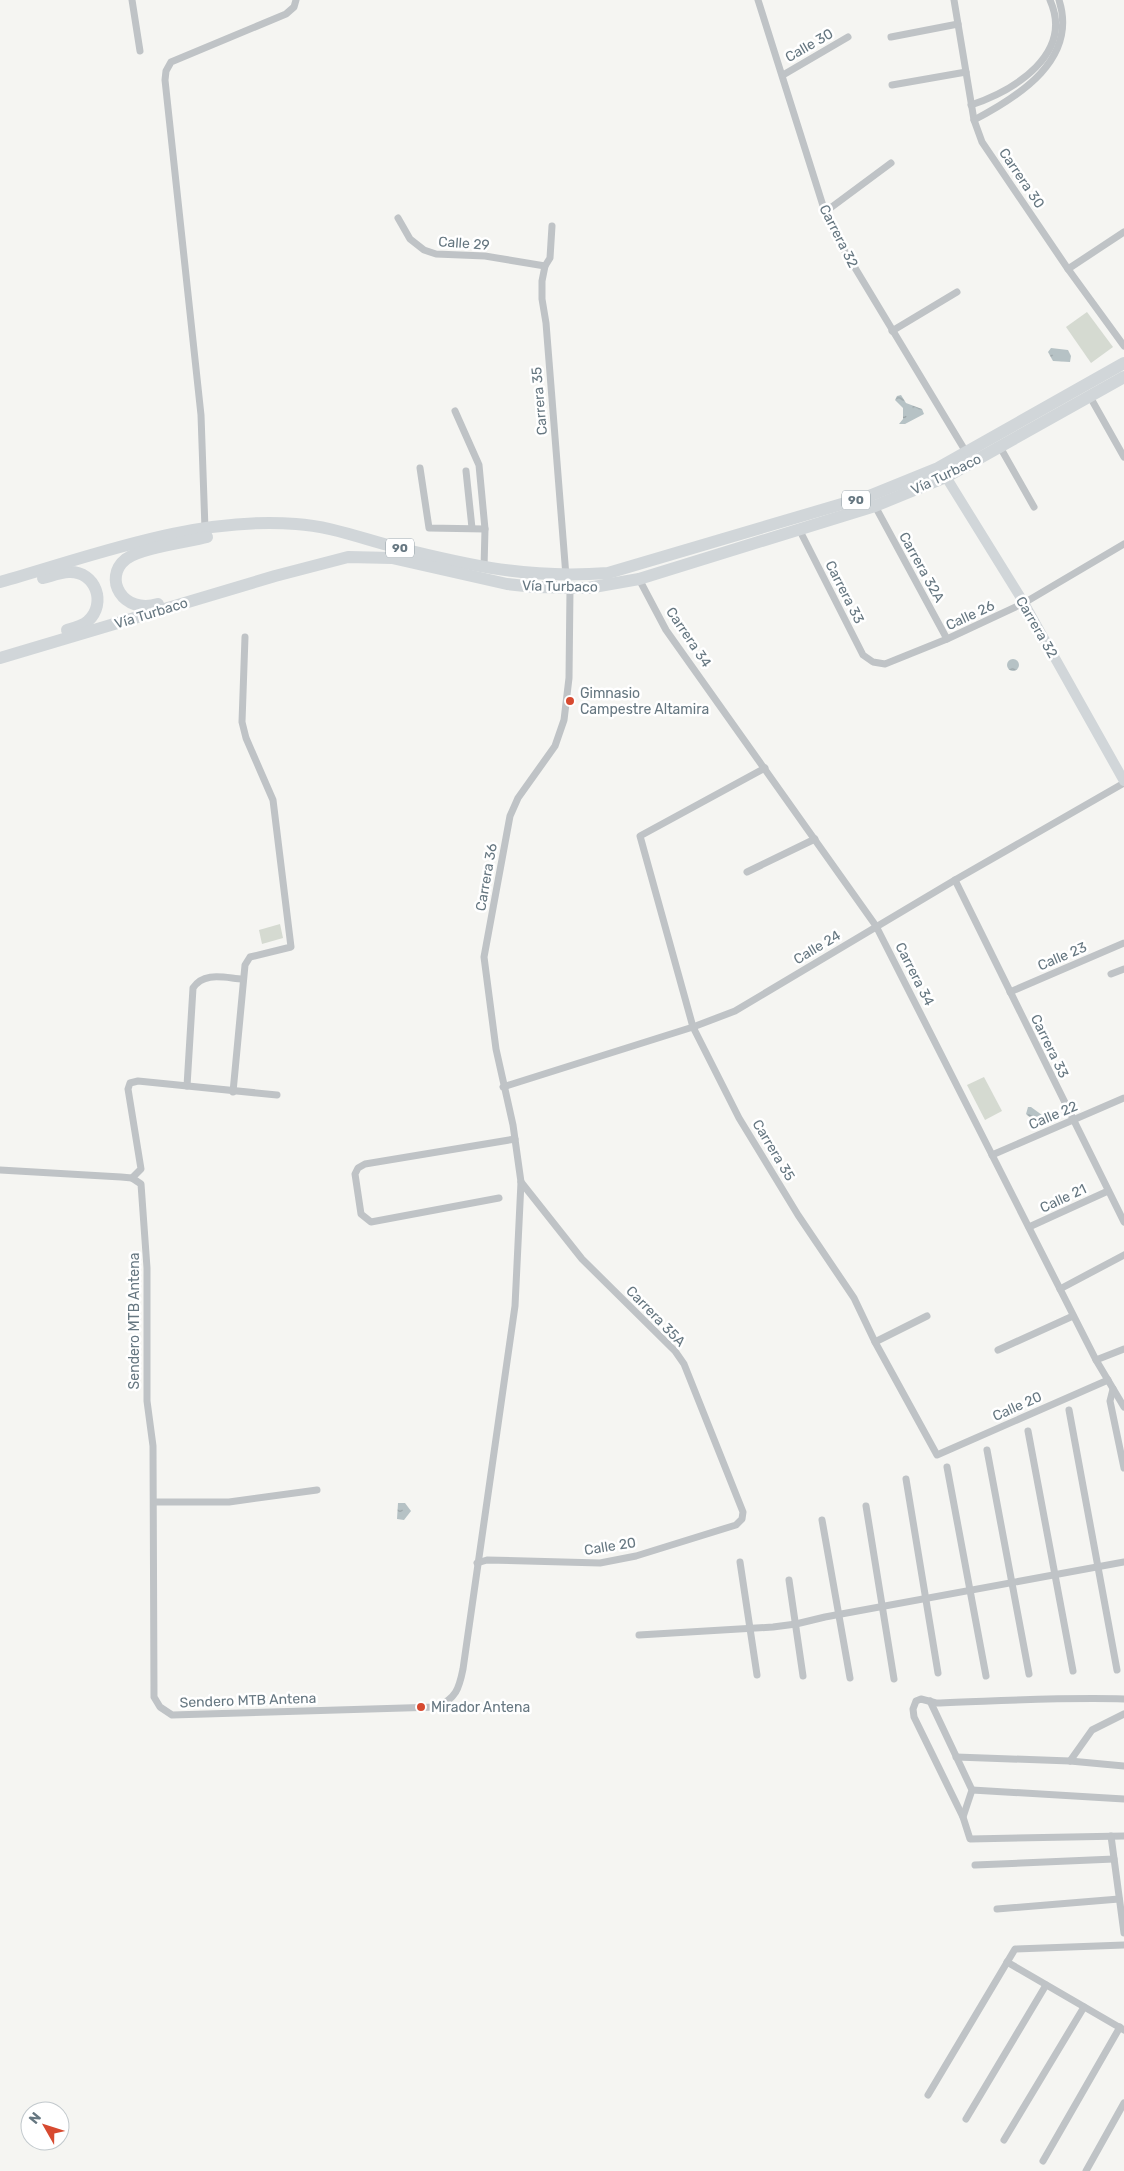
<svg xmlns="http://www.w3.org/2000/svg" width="1124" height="2171" font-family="Rubik,sans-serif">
  <defs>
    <pattern id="water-ripples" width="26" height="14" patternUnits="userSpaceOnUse" patternTransform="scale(1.25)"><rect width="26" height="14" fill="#b6c2c5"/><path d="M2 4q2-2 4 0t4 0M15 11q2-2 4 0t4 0" fill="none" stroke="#98a2a5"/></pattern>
  </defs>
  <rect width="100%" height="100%" fill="#f5f5f2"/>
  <g fill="#d5dad1">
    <polygon points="1087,312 1113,347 1091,363 1066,327"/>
    <polygon points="280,924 283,938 262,944 259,930"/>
    <polygon points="984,1077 1002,1111 985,1120 967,1085"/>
  </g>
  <g fill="url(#water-ripples)">
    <polygon points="1051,348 1068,350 1071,356 1070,362 1053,361 1048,352"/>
    <polygon points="901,395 906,403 922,409 924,414 905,424 899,424 903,419 903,408 895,400 897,396"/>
    <circle cx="1013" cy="665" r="6"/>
    <polygon points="1028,1107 1031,1107 1042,1115 1039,1120 1034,1121 1026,1114"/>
    <polygon points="398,1503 405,1503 411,1511 404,1520 397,1519"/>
  </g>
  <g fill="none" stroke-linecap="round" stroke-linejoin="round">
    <g stroke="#bfc3c6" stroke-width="7">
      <polyline points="132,0 140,51"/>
      <polyline points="758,0 825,212 837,238 966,452"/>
      <polyline points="954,0 974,120 982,142 1068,269 1124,346"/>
      <polyline points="891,37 958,24"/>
      <polyline points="783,75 848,37"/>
      <polyline points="892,85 966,72"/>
      <path d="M971,105C1015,90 1074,54 1050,0"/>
      <path d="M974,120C1020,96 1078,59 1059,0"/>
      <polyline points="825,212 891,163"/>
      <polyline points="398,218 410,239 424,250 436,254 485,256 545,266"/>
      <polyline points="552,226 550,258 545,266 542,281 542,299 546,323 566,576"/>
      <polyline points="1068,269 1124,232"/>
      <polyline points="892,331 957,292"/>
      <polyline points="1089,395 1124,457"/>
      <polyline points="455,411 479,465 485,529 484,568"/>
      <polyline points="1000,447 1034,507"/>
      <polyline points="420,468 429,528 485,529"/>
      <polyline points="466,471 472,528"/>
      <polyline points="875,506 947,639"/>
      <polyline points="205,529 201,415 165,80 166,71 171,62 286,14 294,7 296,0"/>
      <polyline points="799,529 863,655 873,662 885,664 947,639 1024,603 1124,544"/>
      <polyline points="639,579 666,630 876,926 1096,1360 1124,1407"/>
      <polyline points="765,768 640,836 693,1027 739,1118 798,1215 854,1298 875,1342 937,1455 1108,1380"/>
      <polyline points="747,872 815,839"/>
      <polyline points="955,880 1124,1222"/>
      <polyline points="1111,974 1124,969"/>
      <polyline points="1010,992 1124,943"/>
      <path d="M187,1086L193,988C204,971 225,978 243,979"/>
      <polyline points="503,1087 693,1027 735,1011 955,880 1124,783"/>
      <polyline points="233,1092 245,965 250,957 291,947 273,800 246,738 242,722 245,637"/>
      <polyline points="992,1155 1124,1098"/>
      <path d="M0,1170L121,1177L132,1178L141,1184L147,1268V1401L153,1446L154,1697L160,1707L172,1715L437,1707C456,1698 459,1689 463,1669L515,1306L521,1182L513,1125L496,1049L484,957L510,816L518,798L555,746L564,720L569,678L570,589"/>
      <polyline points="132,1178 141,1169 128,1089 130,1083 138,1081 277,1095"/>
      <polyline points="499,1198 371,1222 361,1214 355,1174 358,1168 365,1164 515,1139"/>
      <polyline points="1029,1227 1108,1191"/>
      <polyline points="1060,1289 1124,1255"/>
      <polyline points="875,1342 927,1316"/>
      <polyline points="998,1350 1073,1316"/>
      <polyline points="1096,1360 1124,1349"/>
      <polyline points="1113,1389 1110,1401 1124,1468"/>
      <polyline points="1069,1410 1117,1670"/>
      <polyline points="1028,1431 1073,1671"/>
      <polyline points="987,1450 1029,1674"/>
      <polyline points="947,1467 986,1676"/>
      <polyline points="906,1479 938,1673"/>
      <polyline points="154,1502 229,1502 317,1490"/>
      <polyline points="866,1506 894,1679"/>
      <polyline points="822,1520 850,1678"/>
      <polyline points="740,1562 757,1675"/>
      <polyline points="477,1563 487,1560 600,1563 636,1556 736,1525 742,1519 743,1512 684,1364 675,1351 582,1259 521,1182"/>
      <polyline points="789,1580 803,1676"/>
      <polyline points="639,1635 773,1627 796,1624 825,1617 1124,1562"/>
      <polyline points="930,1701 972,1790 963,1817 970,1839 1124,1836"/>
      <polyline points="956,1757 1070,1761 1124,1766"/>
      <polyline points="1070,1761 1092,1730 1124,1714"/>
      <polyline points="972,1790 1124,1799"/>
      <path d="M963,1817L914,1717L913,1709L916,1701L921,1699L936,1703C999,1701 1061,1697 1124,1699"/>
      <polyline points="1111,1836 1124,1933"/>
      <polyline points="975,1865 1114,1859"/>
      <polyline points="997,1909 1119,1899"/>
      <polyline points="1007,1962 1124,2030"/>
      <polyline points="928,2095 1015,1949 1124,1945"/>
      <polyline points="966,2119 1046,1985"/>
      <polyline points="1004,2140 1084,2007"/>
      <polyline points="1043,2161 1120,2027"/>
      <polyline points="1086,2171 1124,2103"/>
    </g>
    <polyline stroke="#d1d6d9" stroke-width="10" points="946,477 1024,603 1124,781"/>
    <g stroke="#d1d6d9" stroke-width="12">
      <path d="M43,578C51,576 61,572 69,572C96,571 107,604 88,621C82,626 74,628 67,630"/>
      <path d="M0,582C95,555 196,516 296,524C330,526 363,539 395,547C471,566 529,579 608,573L869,496L938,468L1124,363"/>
      <path d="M158,604C123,615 102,578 126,559C140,548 188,542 207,537"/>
      <polyline points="0,658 275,576 348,557 392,558 507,584 534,587 588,588 639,579 875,506 946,477 1124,377"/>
    </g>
  </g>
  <g fill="#d74a30" stroke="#fff" stroke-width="2">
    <circle cx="570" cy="701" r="5"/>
    <circle cx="421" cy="1707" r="5"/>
  </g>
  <g text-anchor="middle" stroke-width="5" stroke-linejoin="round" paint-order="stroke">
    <g fill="#fff" stroke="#94a0a7" stroke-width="1">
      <rect x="842" y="490.5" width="28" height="19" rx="4"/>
      <rect x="386" y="538.5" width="28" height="19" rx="4"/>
    </g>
    <g font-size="12" font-weight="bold" fill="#667781">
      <text x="856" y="504">90</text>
      <text x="400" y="552">90</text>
    </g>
    <g font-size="14" fill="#667781" stroke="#fff">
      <text transform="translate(809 45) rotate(-30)" y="5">Calle 30</text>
      <text transform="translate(1022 178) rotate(56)" y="5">Carrera 30</text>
      <text transform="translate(839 236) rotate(63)" y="5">Carrera 32</text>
      <text transform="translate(464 243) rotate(4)" y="5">Calle 29</text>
      <text transform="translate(539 401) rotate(-95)" y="5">Carrera 35</text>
      <text transform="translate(946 474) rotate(-26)" y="5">Vía Turbaco</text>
      <text transform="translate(922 567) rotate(61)" y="5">Carrera 32A</text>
      <text transform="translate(560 586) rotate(1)" y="5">Vía Turbaco</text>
      <text transform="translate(845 592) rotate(63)" y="5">Carrera 33</text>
      <text transform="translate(151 613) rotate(-17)" y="5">Vía Turbaco</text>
      <text transform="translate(970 615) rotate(-25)" y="5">Calle 26</text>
      <text transform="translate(1037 627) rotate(60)" y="5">Carrera 32</text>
      <text transform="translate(689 637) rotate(56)" y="5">Carrera 34</text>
      <text transform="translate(486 877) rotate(-80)" y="5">Carrera 36</text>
      <text transform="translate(817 947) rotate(-31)" y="5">Calle 24</text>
      <text transform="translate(1062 956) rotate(-23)" y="5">Calle 23</text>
      <text transform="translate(915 974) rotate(63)" y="5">Carrera 34</text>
      <text transform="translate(1050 1046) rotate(64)" y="5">Carrera 33</text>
      <text transform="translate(1053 1115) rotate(-23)" y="5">Calle 22</text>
      <text transform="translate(774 1150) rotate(59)" y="5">Carrera 35</text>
      <text transform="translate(1063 1198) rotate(-25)" y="5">Calle 21</text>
      <text transform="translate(656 1316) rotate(46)" y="5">Carrera 35A</text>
      <text transform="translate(134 1321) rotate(-90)" y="5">Sendero MTB Antena</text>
      <text transform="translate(1017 1406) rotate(-24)" y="5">Calle 20</text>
      <text transform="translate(610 1546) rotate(-9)" y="5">Calle 20</text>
      <text transform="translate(248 1700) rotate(-2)" y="5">Sendero MTB Antena</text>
    </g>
    <g font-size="14" fill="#667781" stroke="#fff" text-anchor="start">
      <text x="580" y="698">Gimnasio<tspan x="580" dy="16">Campestre Altamira</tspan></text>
      <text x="431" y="1712">Mirador Antena</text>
    </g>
  </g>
  <g transform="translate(45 2126) rotate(309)"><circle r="24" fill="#ffffff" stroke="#c2c9cd"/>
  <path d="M0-4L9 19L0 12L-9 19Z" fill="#d74a30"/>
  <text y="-8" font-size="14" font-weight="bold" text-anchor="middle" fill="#667781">N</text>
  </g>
</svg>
